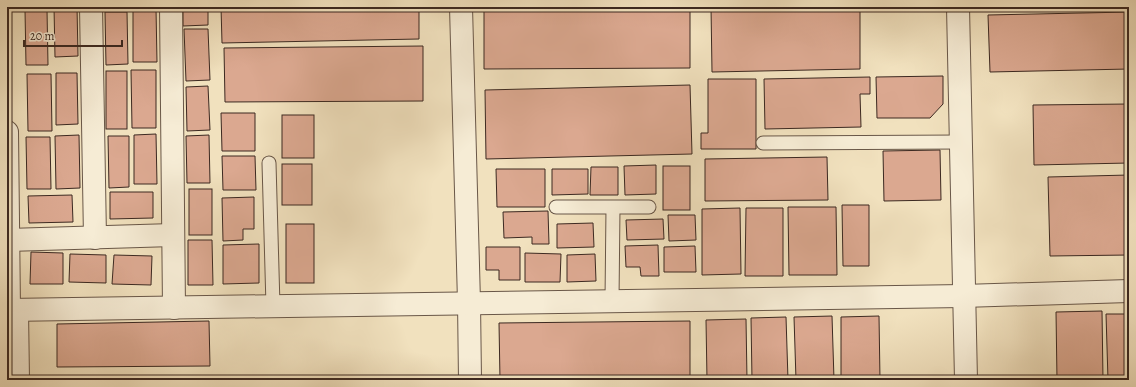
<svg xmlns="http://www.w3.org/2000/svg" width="1136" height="387" font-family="Alegreya,serif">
  <rect width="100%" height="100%" fill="#f1e1be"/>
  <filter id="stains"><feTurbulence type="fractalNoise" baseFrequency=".005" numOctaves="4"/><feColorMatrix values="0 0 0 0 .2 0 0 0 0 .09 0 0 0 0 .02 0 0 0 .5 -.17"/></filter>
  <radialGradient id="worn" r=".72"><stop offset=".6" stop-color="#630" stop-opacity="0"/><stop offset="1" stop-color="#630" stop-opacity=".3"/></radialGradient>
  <g fill="#dba890" stroke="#3c2921">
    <polygon points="54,7 77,7 78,56 55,57"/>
    <polygon points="183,7 208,7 208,25 183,26"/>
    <polygon points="221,7 419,7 419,39 222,43"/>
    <polygon points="484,7 690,7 690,68 484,69"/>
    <polygon points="711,7 860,7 860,69 712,72"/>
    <polygon points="133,9 156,9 157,62 133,62"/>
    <polygon points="25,10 47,10 48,65 26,65"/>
    <polygon points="105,12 127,12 128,64 106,65"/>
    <polygon points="1129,12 1129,69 990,72 988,15"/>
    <polygon points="184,29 208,29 210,80 186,81"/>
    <polygon points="423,46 423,101 225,102 224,48"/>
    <polygon points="131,70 156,70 156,128 132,128"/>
    <rect x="106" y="71" width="21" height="58"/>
    <polygon points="56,73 77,73 78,124 56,125"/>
    <polygon points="27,74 51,74 52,131 28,131"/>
    <polygon points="943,76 943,104 930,118 877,118 876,77"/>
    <polygon points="870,77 870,94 860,94 861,127 765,129 764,79"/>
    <polygon points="708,79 756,79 756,149 701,149 701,133 708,133"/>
    <polygon points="690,85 692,154 486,159 485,90"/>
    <polygon points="208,86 210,130 187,131 186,87"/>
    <polygon points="1129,104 1129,163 1034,165 1033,105"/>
    <polygon points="221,113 255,113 255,151 222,151"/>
    <rect x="282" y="115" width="32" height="43"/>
    <polygon points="156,134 157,184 134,184 134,135"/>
    <polygon points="79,135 80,188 56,189 55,136"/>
    <polygon points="209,135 210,183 187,183 186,136"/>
    <polygon points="108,136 129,136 129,187 109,188"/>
    <polygon points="26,137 50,137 51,189 27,189"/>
    <polygon points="940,150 941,200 884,201 883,151"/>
    <polygon points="222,156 255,156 256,190 223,190"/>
    <polygon points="827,157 828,200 705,201 705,159"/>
    <rect x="282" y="164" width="30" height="41"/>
    <polygon points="656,165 656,194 625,195 624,166"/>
    <rect x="663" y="166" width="27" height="44"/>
    <polygon points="591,167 618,167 618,195 590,195"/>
    <polygon points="496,169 545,169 545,207 497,207"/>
    <polygon points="552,169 588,169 588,194 552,195"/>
    <polygon points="1129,175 1129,255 1050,256 1048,177"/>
    <rect x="189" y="189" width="23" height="46"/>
    <polygon points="110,192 153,192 153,218 110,219"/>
    <polygon points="72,195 73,222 29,223 28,196"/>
    <polygon points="254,197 254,229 243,229 243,240 223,241 222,198"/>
    <polygon points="842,205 869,205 869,266 843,266"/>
    <polygon points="788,207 836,207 837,275 789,275"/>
    <polygon points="740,208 741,274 702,275 702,209"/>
    <polygon points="746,208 783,208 783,276 745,276"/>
    <polygon points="548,211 549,244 532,244 532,237 504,238 503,212"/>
    <polygon points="668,215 695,215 696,240 669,241"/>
    <polygon points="663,219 664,239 627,240 626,220"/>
    <polygon points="593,223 594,247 557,248 557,224"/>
    <rect x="286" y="224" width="28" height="59"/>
    <polygon points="188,240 212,240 213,285 188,285"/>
    <polygon points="259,244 259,283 223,284 223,245"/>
    <polygon points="658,245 659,276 641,276 640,267 626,267 625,246"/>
    <polygon points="695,246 696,272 664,272 664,247"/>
    <polygon points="486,247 520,247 520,280 499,280 499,270 486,270"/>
    <polygon points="31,252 63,253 63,284 30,284"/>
    <polygon points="525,253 561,254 560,282 525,282"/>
    <polygon points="70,254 106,255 106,283 69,282"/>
    <polygon points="595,254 596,281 567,282 567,255"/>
    <polygon points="114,255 152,256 151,285 112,284"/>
    <polygon points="1102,311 1103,380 1057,380 1056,312"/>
    <polygon points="1106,314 1129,314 1129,380 1108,380"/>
    <polygon points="832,316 834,380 796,380 794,317"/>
    <polygon points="879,316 880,380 841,380 841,317"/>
    <polygon points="786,317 788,380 752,380 751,318"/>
    <polygon points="746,319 747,380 707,380 706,320"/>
    <polygon points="209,321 210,366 57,367 57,324"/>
    <polygon points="690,321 690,380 500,380 499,323"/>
  </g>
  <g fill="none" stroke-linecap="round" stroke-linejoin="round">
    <defs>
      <g id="lane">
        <polyline points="763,143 961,142"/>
        <polyline points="269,163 273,306"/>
        <polyline points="556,207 649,207"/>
        <polyline points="612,301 613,208"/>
      </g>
      <g id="street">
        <polyline points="91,7 95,238"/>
        <polyline points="171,7 174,308"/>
        <polyline points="461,7 469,302 470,380"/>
        <polyline points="958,7 966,380"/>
        <polyline points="7,132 9,310"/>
        <polyline points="8,240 173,235"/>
        <polyline points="7,310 963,296 1129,291"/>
        <polyline points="17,310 18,380"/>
      </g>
    </defs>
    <use href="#lane" stroke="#695748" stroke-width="15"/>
    <use href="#street" stroke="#695748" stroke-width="24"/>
    <use href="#lane" stroke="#f6ecd5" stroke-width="13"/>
    <use href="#street" stroke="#f6ecd5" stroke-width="22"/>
  </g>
  <rect width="1136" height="387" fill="none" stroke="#f1e1be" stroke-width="24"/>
  <rect x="8" y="8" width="1120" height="371" fill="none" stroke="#3c2921" stroke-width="2"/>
  <rect x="12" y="12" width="1112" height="363" fill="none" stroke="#3c2921"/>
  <path d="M24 40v6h98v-6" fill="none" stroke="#3c2921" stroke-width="2"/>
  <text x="30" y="40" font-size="12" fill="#3c2921" stroke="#f6ecd5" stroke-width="3" paint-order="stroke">20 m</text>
  <rect width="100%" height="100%" filter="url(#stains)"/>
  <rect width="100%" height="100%" fill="url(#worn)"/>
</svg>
